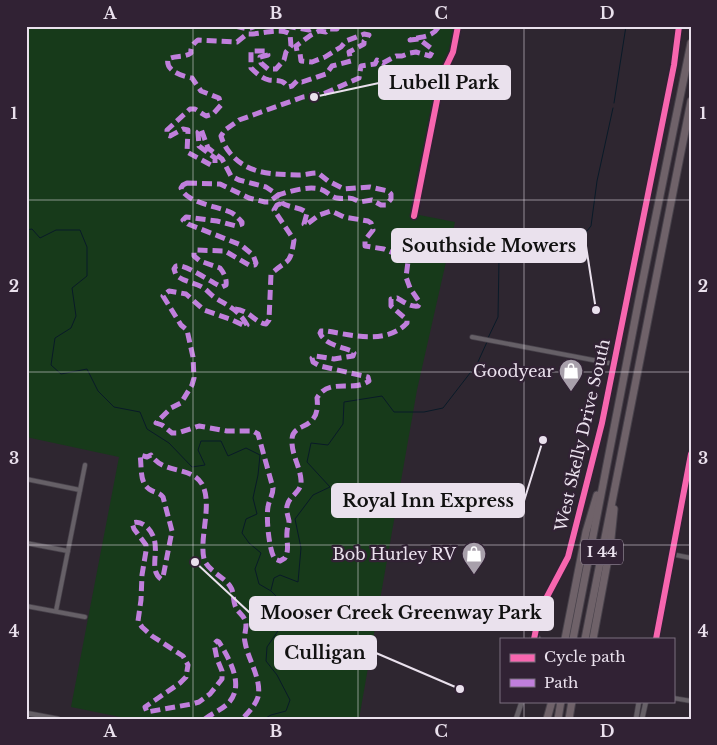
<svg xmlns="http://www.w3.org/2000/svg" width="717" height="745" font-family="'Libre Baskerville',serif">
  <rect width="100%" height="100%" fill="#2e2630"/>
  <polygon fill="#173a1a" points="26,26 455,26 414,214 455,222 417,390 359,719 130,719 71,707 119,457 26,437"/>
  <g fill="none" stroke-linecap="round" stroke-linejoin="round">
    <g stroke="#091a28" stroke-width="1">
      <polyline points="614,103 626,26"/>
      <polyline points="26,230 32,229 40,238 56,230 80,230 87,247 87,276 72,288 76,316 71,328 55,338 51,365 61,374 87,369 98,391 114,407 140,412 147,429 169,443 192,467 205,465 198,450 201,441 221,441 228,456 246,448 260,455 258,475 253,498 257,514 246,519 242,533 249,543 261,553 255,569 259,584 271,591 286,606 286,619 267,647 266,661 277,675 290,700 286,711 271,715 264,719"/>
      <polyline points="488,338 498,317 499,259 513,245 547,246 569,253 591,226 597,181 613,108"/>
      <polyline points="271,590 274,578 280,575 298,582 301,548 295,519 313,495 330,487 307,462 311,443 328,445 343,424 344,402 382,396 394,412 424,412 443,408 477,364 487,342"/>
    </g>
    <defs>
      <g id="minor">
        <polyline points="414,216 442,75 453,52 458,26"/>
        <polyline points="472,337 614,364"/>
        <polyline points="26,479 80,490"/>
        <polyline points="26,543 68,551"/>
        <polyline points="671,554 691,558"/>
        <polyline points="26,606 85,617"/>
        <polyline points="56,611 85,465"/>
        <polyline points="673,698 691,701"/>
      </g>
      <g id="tertiary">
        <polyline points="534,639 540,610 568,557 602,423 674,65 679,26"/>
        <polyline points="656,639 691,454"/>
        <polyline points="26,713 58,719"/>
        <polyline points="516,719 522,701"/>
        <polyline points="636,719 639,701"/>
        <polyline points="642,719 646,701"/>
      </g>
      <g id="motorway">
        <polyline points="534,638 537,639"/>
        <polyline points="565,639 586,532 597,495"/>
        <polyline points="573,639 640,294 691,43"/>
        <polyline points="585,639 691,101"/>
        <polyline points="593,639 610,548 614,509"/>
        <polyline points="547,719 552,701"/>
        <polyline points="558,719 561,701"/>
        <polyline points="569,719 572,701"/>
      </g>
    </defs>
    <use href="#minor" stroke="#48424b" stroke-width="5.5"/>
    <use href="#tertiary" stroke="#48424b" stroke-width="6"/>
    <use href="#motorway" stroke="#48424b" stroke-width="9"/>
    <use href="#minor" stroke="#666067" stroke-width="4"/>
    <use href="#tertiary" stroke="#666067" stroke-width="4.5"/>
    <use href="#motorway" stroke="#6f6269" stroke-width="7"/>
    <g stroke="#c07fdc" stroke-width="5" stroke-dasharray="10 5" stroke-linecap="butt">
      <polyline points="235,26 248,29 256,26"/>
      <polyline points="286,26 309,30 315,26"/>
      <path d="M338,26L337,29H329L326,32L319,31L311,35L296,46L297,51L300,53L301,61L312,62L325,57L341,47L346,41L364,34L369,35L364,41V44L349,52L351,61L332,66L326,74L302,82L297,81L292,86L288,87C283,79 277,81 269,80C263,79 256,73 251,68V51H267L268,55L260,57L261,63L268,69H276L284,60L286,52L291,46L290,34C279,27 261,35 247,34L237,42L198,40C194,43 190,47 191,53C184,58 176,55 168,59C165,71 182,76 192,78L201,91L219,98L221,105L213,114L206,116L195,109H190L167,130V135L170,136L183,129L188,130L187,152L211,165L215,163V158L199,146L198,132L201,129L208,148L222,159L231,176L239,180L266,187L278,195C291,191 307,186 320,189C327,191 331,197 337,198C349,200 347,195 360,202L372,200L381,205H386L391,199V194L388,191L370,187L344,189L328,181L318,173C311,173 305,175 298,175C273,174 248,175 230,153C226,148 223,143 221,136L225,130L239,120L303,97L323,94L359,78L361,66L375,64L377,60L383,63L396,56H402L410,53L416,52L430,56L432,52V49L419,39L410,40C421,36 433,38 439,26"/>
      <path d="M187,183L220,184L249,198L265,202H269L278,195L281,198L282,203C290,208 301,207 307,213L304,224L306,225L319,215L331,211L344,217L368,221L371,223L373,230L365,240V246L384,249L396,254L403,252L409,254L406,277L410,288L420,303L418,306C410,307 404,302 397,298L391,299V306L407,320V323C386,345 352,335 326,331H321L320,333C324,344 341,347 352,351L354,353L353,356L334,359L315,356L312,358L313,362L320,366L368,377L369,381C352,393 329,377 317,398C321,432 293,421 292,439C291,454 300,466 301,480C302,493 289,495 287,506C286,511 288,516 289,521C289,525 287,528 287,532C286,542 290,548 285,558L280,561L275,559C269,552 266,517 268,507C269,500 273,495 273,488L258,434L253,431H227L199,426L178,433H172L162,425L156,423L171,408L181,403L192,385L194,378L193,357L187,330L181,325L163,296L169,291L186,294L204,310L230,319L245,326L247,325C238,309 228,306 214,297C210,294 206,289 202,287C193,282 184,282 176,275L174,269L176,266C185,263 212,283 222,287L226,285C227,279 224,273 220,268L200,261L194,256V252L196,250L225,251L249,265H255L256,263L253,255L241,245L188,224L183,220L186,217L217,221L236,226L242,224V222C238,218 235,214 230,212C217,206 186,203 181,188L183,185Z"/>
      <path d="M235,309C251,311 255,323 266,324L269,320L271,274C288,258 290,267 294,240L274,210L277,205L282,203"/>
      <path d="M205,719C211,714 219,711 225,706C247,689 230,660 219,642L217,641L214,644L217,659L222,671V679L210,694L199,702L192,704L147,712L145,707L180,683L186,677L188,665L183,656L152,636L142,627L138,621L141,600L142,575L146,551V545L134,529L132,523C138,521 142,523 147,527C165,545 146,568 161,579L163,577L172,531L163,497C159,492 154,493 149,489C139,482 142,466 140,455L147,457L151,455C164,475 190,465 202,484C213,504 199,537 204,559C207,570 224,577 230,586C235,593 232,600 236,608C238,612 243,615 245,620C248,627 243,635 245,642C248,660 262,679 258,697C255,706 248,713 242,719"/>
    </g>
    <defs>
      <g id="cycleway">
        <polyline points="414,216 442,75 453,52 458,26"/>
        <polyline points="534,639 540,610 568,557 602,423 674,65 679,26"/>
        <polyline points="656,639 691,454"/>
      </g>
    </defs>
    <use href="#cycleway" stroke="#312234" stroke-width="9"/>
    <use href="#cycleway" stroke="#f766af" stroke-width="6"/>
  </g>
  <path fill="none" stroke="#eae1ed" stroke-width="1" stroke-opacity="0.55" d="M193,26V719M358,26V719M524,26V639M26,200H691M26,372H691M26,545H691M524,701V719"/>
  <defs>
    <symbol id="shop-pin" viewBox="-11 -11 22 30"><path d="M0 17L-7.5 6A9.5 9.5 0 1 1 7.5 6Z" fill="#a8a0ab" stroke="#312234"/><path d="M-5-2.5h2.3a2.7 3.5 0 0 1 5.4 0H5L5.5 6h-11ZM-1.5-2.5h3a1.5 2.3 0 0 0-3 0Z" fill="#fff"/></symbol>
  </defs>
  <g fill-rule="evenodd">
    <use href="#shop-pin" x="557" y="357" width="28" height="38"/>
    <use href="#shop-pin" x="460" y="540" width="28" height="38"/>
  </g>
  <g text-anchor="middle" stroke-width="4.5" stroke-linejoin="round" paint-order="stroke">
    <rect fill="#312234" stroke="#b2a8b6" stroke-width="1" x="581" y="539.5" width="42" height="25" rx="4"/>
    <g font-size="15" font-weight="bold" fill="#eae1ed">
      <text x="602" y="557">I 44</text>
    </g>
    <g font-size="16" fill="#eae1ed" stroke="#312234" text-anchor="end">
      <text x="554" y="377">Goodyear</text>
      <text x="456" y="560">Bob Hurley RV</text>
    </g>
    <g font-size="16" fill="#eae1ed" stroke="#312234">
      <text transform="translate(582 435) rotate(-77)" y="6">West Skelly Drive South</text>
    </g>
  </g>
  <path fill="none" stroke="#eae1ed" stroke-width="2" d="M314 97L379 83M596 310L586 246M543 440L524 501M195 562L250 613M460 689L376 653"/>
  <g fill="#eae1ed" stroke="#312234" stroke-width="2">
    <circle cx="314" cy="97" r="5"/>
    <circle cx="596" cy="310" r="5"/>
    <circle cx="543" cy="440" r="5"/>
    <circle cx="195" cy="562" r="5"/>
    <circle cx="460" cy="689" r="5"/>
  </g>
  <g fill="#eae1ed" stroke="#eae1ed" stroke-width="2">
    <rect x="379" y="66" width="131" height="33" rx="5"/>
    <rect x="392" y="229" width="194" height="33" rx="5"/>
    <rect x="332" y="484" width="192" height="33" rx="5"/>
    <rect x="250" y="597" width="303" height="33" rx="5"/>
    <rect x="275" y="636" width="101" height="33" rx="5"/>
  </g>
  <g font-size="18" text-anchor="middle" font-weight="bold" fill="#111">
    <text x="444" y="89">Lubell Park</text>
    <text x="489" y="252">Southside Mowers</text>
    <text x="428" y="507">Royal Inn Express</text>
    <text x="401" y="619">Mooser Creek Greenway Park</text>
    <text x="325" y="659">Culligan</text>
  </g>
  <rect width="717" height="745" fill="none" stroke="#312234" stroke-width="55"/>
  <rect x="500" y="638" width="175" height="65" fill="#312234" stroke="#7b6e7e"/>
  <rect x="510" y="654" width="25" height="8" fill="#f766af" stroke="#7b6e7e"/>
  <text x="544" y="662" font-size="15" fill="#eae1ed">Cycle path</text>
  <rect x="510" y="679" width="25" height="8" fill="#c07fdc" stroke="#7b6e7e"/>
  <text x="544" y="688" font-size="15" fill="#eae1ed">Path</text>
  <rect x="28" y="28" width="662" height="690" fill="none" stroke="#eae1ed" stroke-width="2"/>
  <g font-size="16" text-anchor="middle" font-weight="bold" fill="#eae1ed">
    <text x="110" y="19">A</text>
    <text x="276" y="19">B</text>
    <text x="441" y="19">C</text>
    <text x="607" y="19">D</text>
    <text x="14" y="119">1</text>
    <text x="703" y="119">1</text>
    <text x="14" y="292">2</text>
    <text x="703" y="292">2</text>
    <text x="14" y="464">3</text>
    <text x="703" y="464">3</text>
    <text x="14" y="637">4</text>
    <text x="703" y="637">4</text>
    <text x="110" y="737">A</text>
    <text x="276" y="737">B</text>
    <text x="441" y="737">C</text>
    <text x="607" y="737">D</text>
  </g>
</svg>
